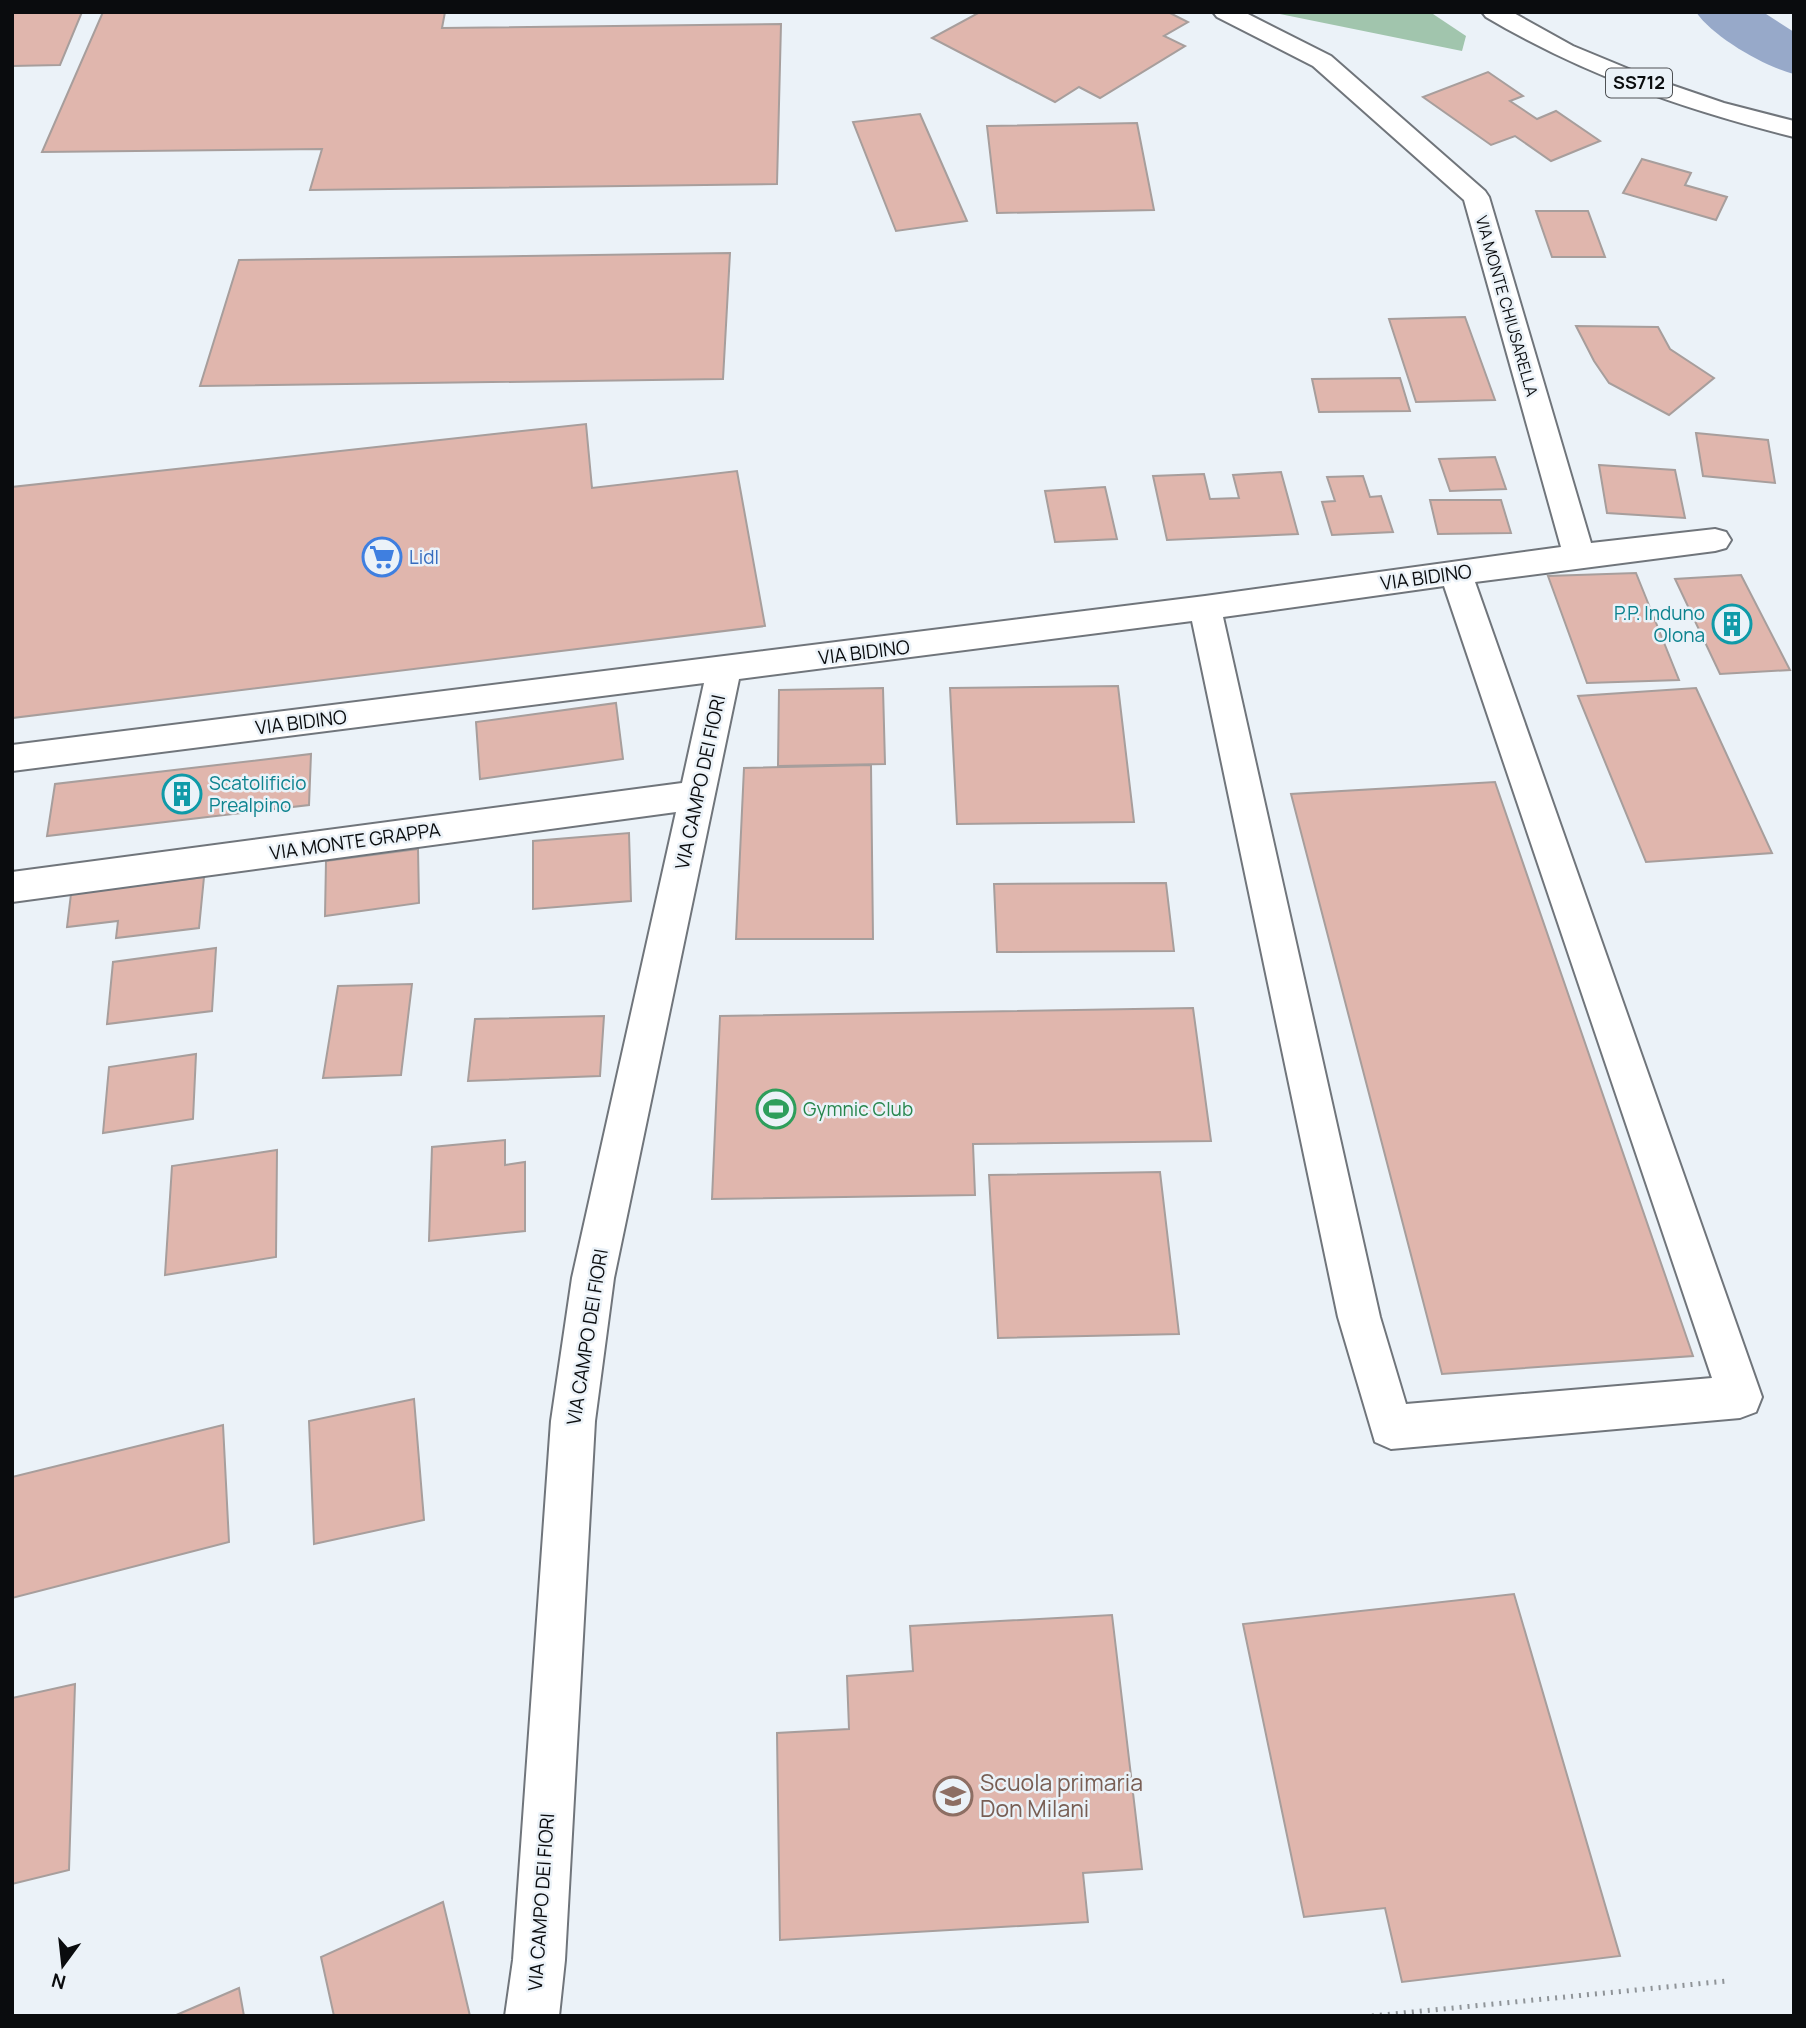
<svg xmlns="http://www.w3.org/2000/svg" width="1806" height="2028" font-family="Manrope,sans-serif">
  <rect width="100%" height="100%" fill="#ebf2f8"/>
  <polygon fill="#a1c5ad" points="1270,12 1430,12 1466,36 1462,51"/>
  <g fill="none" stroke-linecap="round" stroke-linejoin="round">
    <path fill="#97a9c9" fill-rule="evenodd" d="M1696,12H1763L1794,32V74C1765,67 1713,37 1696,12Z"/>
  </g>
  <g fill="#e0b6ad" stroke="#a79e9c" stroke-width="2">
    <polygon points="12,12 82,12 60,65 12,66"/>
    <polygon points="103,12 445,12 442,28 781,24 777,184 310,190 322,149 42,152"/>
    <polygon points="980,12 1168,12 1188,22 1164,36 1185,46 1100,98 1079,87 1055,102 932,38"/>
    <polygon points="1488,72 1523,96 1510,101 1537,119 1556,111 1600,141 1551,161 1515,136 1491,145 1423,97"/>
    <polygon points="920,114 967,221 896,231 853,122"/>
    <polygon points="1137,123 1154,210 997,213 987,126"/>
    <polygon points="1642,159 1691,173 1685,185 1727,197 1716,220 1623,193"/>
    <polygon points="1536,211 1588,211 1605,257 1552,257"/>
    <polygon points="730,253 723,379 200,386 239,260"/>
    <polygon points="1465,317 1495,400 1416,402 1389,319"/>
    <polygon points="1576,326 1658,327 1670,349 1714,378 1669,415 1609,383 1594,361"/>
    <polygon points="1400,378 1410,411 1319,412 1312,379"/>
    <polygon points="586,424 592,488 737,471 765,626 12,718 12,487"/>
    <polygon points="1696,433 1768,440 1775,483 1703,476"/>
    <polygon points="1495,457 1506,489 1450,491 1439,459"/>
    <polygon points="1599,465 1675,470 1685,518 1607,513"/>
    <polygon points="1281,472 1298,534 1167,540 1153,476 1204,474 1210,499 1239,498 1233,475"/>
    <polygon points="1363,476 1370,497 1381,496 1393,532 1332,535 1322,502 1335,501 1327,477"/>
    <polygon points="1105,487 1117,539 1055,542 1045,491"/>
    <polygon points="1430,500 1501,500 1511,533 1438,534"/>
    <polygon points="1636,573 1679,680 1587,683 1548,576"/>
    <polygon points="1741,575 1790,670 1720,674 1675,579"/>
    <polygon points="1118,686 1134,822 957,824 950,688"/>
    <polygon points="883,688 885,764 778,766 779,690"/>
    <polygon points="1696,688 1772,853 1646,862 1578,696"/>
    <polygon points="616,703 623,759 480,779 476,722"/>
    <polygon points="311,754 309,805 47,836 55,784"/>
    <polygon points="871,765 873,939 736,939 744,768"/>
    <polygon points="1495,782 1693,1356 1442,1374 1291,794"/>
    <polygon points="629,833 631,901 533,909 533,841"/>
    <polygon points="418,849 419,903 325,916 326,861"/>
    <polygon points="204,877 199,928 116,938 118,921 67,927 71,894"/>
    <polygon points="1166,883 1174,951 997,952 994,884"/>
    <polygon points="216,948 212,1011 107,1024 113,962"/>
    <polygon points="412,984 401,1075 323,1078 338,986"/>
    <polygon points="1193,1008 1211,1141 973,1144 975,1195 712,1199 720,1016"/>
    <polygon points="604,1016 600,1076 468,1081 475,1019"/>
    <polygon points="196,1054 193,1119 103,1133 109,1067"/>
    <polygon points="505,1140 505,1165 525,1162 525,1231 429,1241 432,1147"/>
    <polygon points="277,1150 276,1257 165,1275 172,1166"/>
    <polygon points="1160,1172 1179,1334 998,1338 989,1175"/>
    <polygon points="414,1399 424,1520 314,1544 309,1421"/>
    <polygon points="223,1425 229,1542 12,1598 12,1477"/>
    <polygon points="1514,1594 1620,1956 1402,1982 1385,1908 1304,1917 1243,1624"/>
    <polygon points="1112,1615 1142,1869 1083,1873 1088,1922 780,1940 777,1733 849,1729 847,1676 913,1671 910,1626"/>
    <polygon points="75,1684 69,1870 12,1884 12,1698"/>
    <polygon points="443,1902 470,2016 334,2016 321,1957"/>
    <polygon points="239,1988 244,2016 174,2016"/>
  </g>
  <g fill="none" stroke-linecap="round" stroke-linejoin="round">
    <defs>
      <path id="minor" d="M1213,12H1244L1331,56L1485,191L1489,197L1591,543L1715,529L1726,532L1731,540L1726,548L1715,551L1475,582L1762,1397L1756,1412L1740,1418L1391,1449L1375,1442L1338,1317L1192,621L739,679L614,1278L595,1421L565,1960L559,2016H505L513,1960L551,1421L572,1278L676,812L12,902V872L682,783L704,683L12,771V745L1205,596L1561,547L1464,200L1313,66L1217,17ZM1444,586L1712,1378L1406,1404L1380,1317L1223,617Z"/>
      <path id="major" d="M1482,12H1512L1573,46L1648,77L1724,103L1794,121V137C1685,110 1582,74 1486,17Z"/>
    </defs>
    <use href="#minor" stroke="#70757b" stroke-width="4"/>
    <use href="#major" stroke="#70757b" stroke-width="4"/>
    <polyline stroke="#8f9498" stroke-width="5" stroke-dasharray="2 6" stroke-linecap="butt" points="1372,2016 1727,1981"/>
    <use href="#minor" fill="#fff" fill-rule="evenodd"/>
    <use href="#major" fill="#fff" fill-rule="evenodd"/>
  </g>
  <defs>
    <symbol id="supermarket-ring" viewBox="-11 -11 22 22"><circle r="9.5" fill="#ebf2f8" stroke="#3f7fe0" stroke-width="1.5"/><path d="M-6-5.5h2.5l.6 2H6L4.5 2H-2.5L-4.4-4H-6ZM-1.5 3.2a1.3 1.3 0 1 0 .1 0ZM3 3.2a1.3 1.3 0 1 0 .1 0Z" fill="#3f7fe0"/></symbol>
    <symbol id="building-ring" viewBox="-11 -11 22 22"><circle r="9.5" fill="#ebf2f8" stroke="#0f9aa8" stroke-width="1.5"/><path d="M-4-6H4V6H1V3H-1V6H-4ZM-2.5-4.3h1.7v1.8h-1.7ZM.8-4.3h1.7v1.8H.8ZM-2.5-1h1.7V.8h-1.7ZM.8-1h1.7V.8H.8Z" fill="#0f9aa8"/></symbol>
    <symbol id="stadium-ring" viewBox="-11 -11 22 22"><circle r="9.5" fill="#ebf2f8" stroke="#2e9e5b" stroke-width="1.5"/><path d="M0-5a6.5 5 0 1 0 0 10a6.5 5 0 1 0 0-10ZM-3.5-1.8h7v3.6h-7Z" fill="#2e9e5b"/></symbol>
    <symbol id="school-ring" viewBox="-11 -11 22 22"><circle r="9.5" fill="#ebf2f8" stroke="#8d6e63" stroke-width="1.5"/><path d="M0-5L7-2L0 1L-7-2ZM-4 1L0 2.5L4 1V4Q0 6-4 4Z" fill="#8d6e63"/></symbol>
  </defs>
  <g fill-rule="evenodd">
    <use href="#supermarket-ring" x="360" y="535" width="44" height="44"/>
    <use href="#building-ring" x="1710" y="602" width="44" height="44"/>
    <use href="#building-ring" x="160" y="772" width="44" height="44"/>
    <use href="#stadium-ring" x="754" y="1087" width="44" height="44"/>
    <use href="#school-ring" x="931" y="1774" width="44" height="44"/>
  </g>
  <g text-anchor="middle" stroke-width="5" stroke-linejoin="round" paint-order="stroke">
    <g font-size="16" fill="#0a0c0e" stroke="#ebf2f8">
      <text transform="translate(1507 306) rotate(74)" y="6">VIA MONTE CHIUSARELLA</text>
    </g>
    <rect fill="#ebf2f8" stroke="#4e5154" stroke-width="2" x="1606" y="68.5" width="66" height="29" rx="5"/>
    <g font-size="18" font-weight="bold" fill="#0a0c0e">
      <text x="1639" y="89">SS712</text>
    </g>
    <g font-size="19" fill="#366cbe" stroke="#ebf2f8" text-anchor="start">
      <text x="409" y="564">Lidl</text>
    </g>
    <g font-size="19" fill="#0a0c0e" stroke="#ebf2f8">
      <text transform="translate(1426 577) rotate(-8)" y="7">VIA BIDINO</text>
      <text transform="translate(864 652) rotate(-7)" y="7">VIA BIDINO</text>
      <text transform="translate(301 722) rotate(-7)" y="7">VIA BIDINO</text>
      <text transform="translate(700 782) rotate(-78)" y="7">VIA CAMPO DEI FIORI</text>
      <text transform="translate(355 841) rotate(-8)" y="7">VIA MONTE GRAPPA</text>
      <text transform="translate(587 1337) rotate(-81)" y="7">VIA CAMPO DEI FIORI</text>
      <text transform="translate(541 1902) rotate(-86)" y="7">VIA CAMPO DEI FIORI</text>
    </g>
    <g font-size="19" fill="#0d838f" stroke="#ebf2f8" text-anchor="end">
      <text x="1705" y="620">P.P. Induno<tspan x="1705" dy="22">Olona</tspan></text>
      <text x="209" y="790" text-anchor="start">Scatolificio<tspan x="209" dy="22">Prealpino</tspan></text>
    </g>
    <g font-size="19" fill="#27864d" stroke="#ebf2f8" text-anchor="start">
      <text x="803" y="1116">Gymnic Club</text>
    </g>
    <g font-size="23" fill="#785e54" stroke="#ebf2f8" text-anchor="start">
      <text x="980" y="1791">Scuola primaria<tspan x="980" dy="26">Don Milani</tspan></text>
    </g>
  </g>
  <rect width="1806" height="2028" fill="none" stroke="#0a0c0e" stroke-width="28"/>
  <g transform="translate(63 1965) rotate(195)" stroke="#ebf2f8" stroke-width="5" paint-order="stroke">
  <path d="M0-5L12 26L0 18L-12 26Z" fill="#0a0c0e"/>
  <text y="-10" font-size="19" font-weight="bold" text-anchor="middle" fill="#0a0c0e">N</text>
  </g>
</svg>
